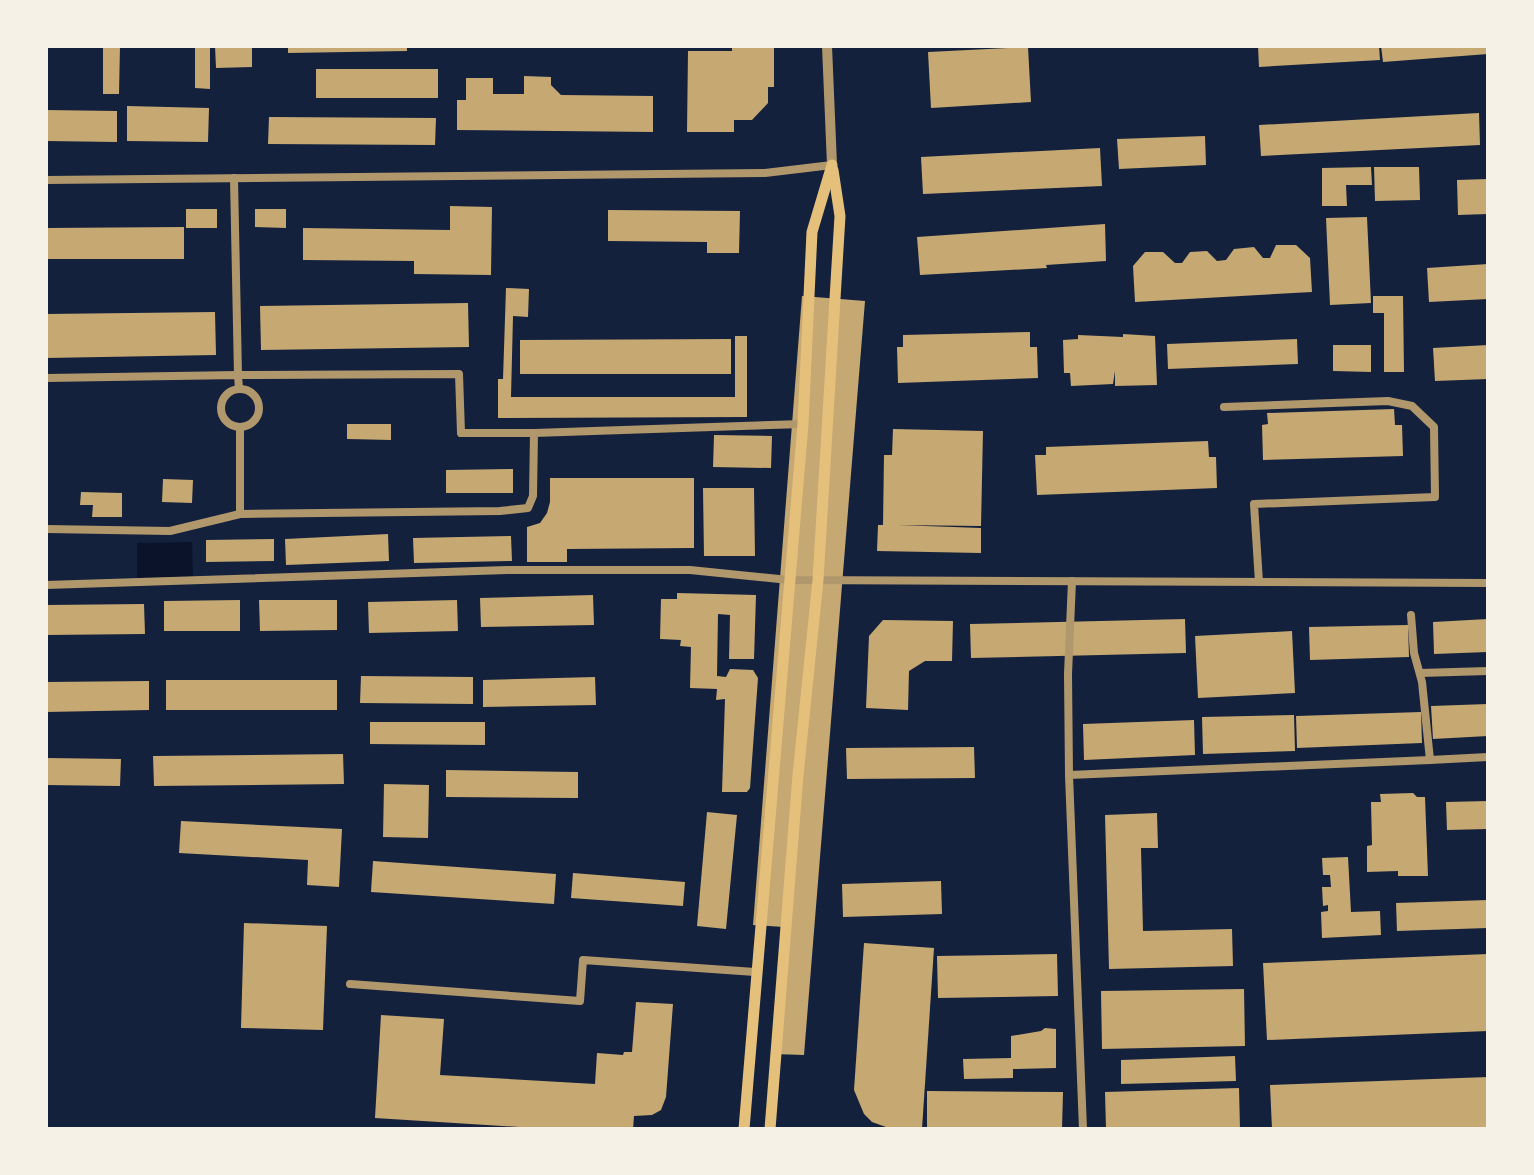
<svg xmlns="http://www.w3.org/2000/svg" width="1534" height="1175" font-family="Manrope,sans-serif">
  <rect width="100%" height="100%" fill="#14213d"/>
  <polygon fill="#0b132b" points="192,542 193,577 137,578 137,543"/>
  <g fill="#c6a872">
    <polygon points="103,46 120,46 119,94 103,94"/>
    <polygon points="195,46 210,46 210,89 195,88"/>
    <polygon points="215,46 252,46 252,67 216,68"/>
    <polygon points="288,46 407,46 407,51 288,53"/>
    <polygon points="732,46 774,46 774,87 768,87 768,103 752,120 734,120 734,132 687,132 688,51 732,51"/>
    <polygon points="1258,46 1379,46 1380,60 1259,67"/>
    <polygon points="1381,46 1488,46 1488,54 1383,62"/>
    <polygon points="1028,47 1031,102 931,108 928,52"/>
    <rect x="316" y="69" width="122" height="29"/>
    <polygon points="524,76 551,77 551,85 561,95 653,96 653,132 457,130 457,100 466,100 466,78 493,78 493,94 524,94"/>
    <polygon points="127,106 209,108 208,142 127,141"/>
    <polygon points="46,110 117,111 117,142 46,141"/>
    <polygon points="1479,113 1480,145 1261,156 1259,125"/>
    <polygon points="269,117 436,118 435,145 268,144"/>
    <polygon points="1205,136 1206,165 1119,169 1117,139"/>
    <polygon points="1100,148 1102,186 923,194 921,157"/>
    <polygon points="1371,167 1372,185 1346,185 1347,206 1322,206 1322,168"/>
    <polygon points="1374,167 1419,167 1420,200 1375,201"/>
    <polygon points="1488,179 1488,214 1458,215 1457,180"/>
    <polygon points="450,206 492,207 491,275 414,274 414,261 303,260 303,228 450,230"/>
    <rect x="186" y="209" width="31" height="19"/>
    <polygon points="255,209 286,209 286,228 255,227"/>
    <polygon points="608,210 740,211 739,253 707,253 707,242 608,241"/>
    <polygon points="1367,217 1371,303 1330,305 1326,218"/>
    <polygon points="1105,224 1106,261 1046,265 1047,268 920,275 917,237"/>
    <polygon points="184,227 184,259 46,259 46,228"/>
    <polygon points="1276,245 1296,245 1310,258 1312,292 1135,302 1133,266 1145,252 1163,252 1175,263 1182,263 1190,252 1207,251 1217,261 1226,260 1234,249 1254,247 1263,258 1270,258"/>
    <polygon points="1488,264 1488,299 1429,302 1427,268"/>
    <polygon points="506,288 529,289 528,317 513,316 511,397 735,397 735,336 747,336 747,417 498,418 498,379 503,379"/>
    <polygon points="802,296 865,301 804,1055 774,1054 783,927 753,925"/>
    <polygon points="1373,296 1403,296 1404,372 1384,372 1384,313 1373,313"/>
    <polygon points="468,303 469,347 261,350 260,306"/>
    <polygon points="215,312 216,355 46,358 46,314"/>
    <polygon points="1030,332 1030,347 1037,347 1038,378 898,383 897,347 903,347 903,335"/>
    <polygon points="1123,334 1155,336 1157,385 1115,386 1115,371 1113,384 1071,386 1070,373 1064,373 1063,340 1078,339 1078,335 1123,337"/>
    <polygon points="731,339 731,374 520,374 520,340"/>
    <polygon points="1297,339 1298,364 1168,369 1167,344"/>
    <polygon points="1333,345 1371,345 1371,372 1333,371"/>
    <polygon points="1488,345 1488,379 1435,381 1433,348"/>
    <polygon points="1394,409 1395,425 1402,425 1403,456 1263,460 1262,425 1268,424 1267,413"/>
    <polygon points="347,424 391,424 391,440 347,439"/>
    <polygon points="893,429 983,431 981,526 897,525 981,528 981,553 877,551 878,525 883,525 884,455 892,455"/>
    <polygon points="714,435 772,436 771,468 713,467"/>
    <polygon points="1208,441 1209,457 1216,457 1217,488 1037,495 1035,455 1046,455 1046,447"/>
    <polygon points="513,469 513,493 446,493 446,470"/>
    <polygon points="550,478 694,478 694,548 567,549 567,562 527,562 527,527 540,523 547,513 550,502"/>
    <polygon points="163,479 193,480 192,503 162,502"/>
    <polygon points="703,488 754,488 755,556 704,556"/>
    <polygon points="81,492 122,493 122,517 92,517 93,505 80,505"/>
    <polygon points="388,534 389,561 286,565 285,539"/>
    <polygon points="511,536 512,561 414,563 413,538"/>
    <polygon points="274,539 274,561 206,562 206,540"/>
    <polygon points="677,593 756,595 754,659 729,659 730,615 718,614 717,676 726,677 730,669 753,670 758,678 750,788 747,792 722,792 725,699 716,700 717,689 690,688 691,647 680,646 681,640 660,639 661,599 677,599"/>
    <polygon points="593,595 594,625 481,627 480,598"/>
    <polygon points="240,600 240,631 164,631 164,601"/>
    <polygon points="259,600 337,600 337,630 260,631"/>
    <polygon points="457,600 458,631 369,633 368,602"/>
    <polygon points="144,604 145,634 46,635 46,605"/>
    <polygon points="1185,619 1186,653 971,658 970,624"/>
    <polygon points="1488,619 1488,652 1434,654 1433,622"/>
    <polygon points="883,620 953,621 952,661 925,661 909,671 908,710 866,708 869,636"/>
    <polygon points="1408,625 1409,657 1310,660 1309,627"/>
    <polygon points="1292,631 1295,693 1198,698 1195,636"/>
    <polygon points="361,676 473,677 473,704 360,703"/>
    <polygon points="595,677 596,705 483,707 483,680"/>
    <rect x="166" y="680" width="171" height="30"/>
    <polygon points="149,681 149,710 46,712 46,682"/>
    <polygon points="1488,704 1488,736 1433,739 1431,706"/>
    <polygon points="1421,712 1422,743 1297,748 1296,716"/>
    <polygon points="1294,715 1295,751 1203,754 1202,717"/>
    <polygon points="1194,720 1195,755 1084,760 1083,724"/>
    <polygon points="370,722 485,722 485,745 370,744"/>
    <polygon points="974,747 975,778 847,779 846,748"/>
    <polygon points="343,754 344,784 154,786 153,756"/>
    <polygon points="46,758 121,759 120,786 46,785"/>
    <polygon points="446,770 578,772 578,798 446,797"/>
    <polygon points="384,784 429,785 428,838 383,837"/>
    <polygon points="1413,793 1417,797 1425,797 1428,876 1398,876 1398,871 1367,872 1367,846 1372,845 1371,802 1381,802 1380,794"/>
    <polygon points="1488,801 1488,829 1447,830 1446,802"/>
    <polygon points="707,812 737,815 726,929 697,926"/>
    <polygon points="1157,813 1158,848 1141,848 1143,931 1232,929 1233,966 1109,969 1105,815"/>
    <polygon points="181,821 342,829 339,887 307,885 308,860 179,853"/>
    <polygon points="1348,857 1351,912 1380,911 1381,935 1322,938 1321,912 1328,911 1328,905 1323,906 1322,887 1331,887 1330,875 1323,875 1322,858"/>
    <polygon points="373,861 556,874 554,904 371,892"/>
    <polygon points="573,873 685,882 683,906 571,898"/>
    <polygon points="941,881 942,914 843,917 842,884"/>
    <polygon points="1488,900 1488,928 1397,931 1396,903"/>
    <polygon points="244,923 327,926 323,1030 241,1028"/>
    <polygon points="864,943 934,948 922,1129 886,1127 872,1122 864,1114 854,1090"/>
    <polygon points="1057,954 1058,996 938,998 937,956"/>
    <polygon points="1488,954 1488,1031 1267,1040 1263,963"/>
    <polygon points="1244,989 1245,1046 1102,1049 1101,991"/>
    <polygon points="636,1002 673,1004 666,1097 661,1110 652,1115 634,1116 633,1129 550,1129 375,1118 381,1015 444,1019 440,1075 595,1084 597,1053 623,1055 624,1052 632,1052"/>
    <polygon points="1045,1028 1056,1029 1056,1068 1013,1069 1013,1078 964,1079 963,1059 1011,1058 1011,1036 1041,1031"/>
    <polygon points="1235,1056 1236,1081 1121,1084 1121,1060"/>
    <polygon points="1488,1077 1488,1129 1272,1129 1270,1085"/>
    <polygon points="1239,1088 1240,1129 1106,1129 1105,1092"/>
    <polygon points="927,1091 1063,1092 1062,1129 927,1129"/>
  </g>
  <g fill="none" stroke-linecap="round" stroke-linejoin="round">
    <g stroke="#b1986c" stroke-width="8">
      <polyline points="234,178 238,375 459,374 461,433 534,433"/>
      <polyline points="46,180 765,173 832,165"/>
      <polyline points="46,378 238,375 239,389"/>
      <circle cx="240" cy="408" r="19"/>
      <polyline points="1224,407 1388,401 1412,406 1434,427 1435,497 1254,504 1259,582"/>
      <polyline points="240,427 240,514"/>
      <polyline points="46,529 170,531 240,514 500,511 528,508 533,496 534,433 803,424"/>
      <polyline points="46,585 507,570 690,570 789,580 1488,583"/>
      <polyline points="1411,615 1414,653 1422,682 1430,760 1488,757"/>
      <polyline points="1420,673 1488,671"/>
      <polyline points="1069,775 1068,674 1072,581"/>
      <polyline points="350,984 580,1001 583,960 755,972"/>
      <polyline points="1083,1129 1069,775 1430,760"/>
    </g>
    <polyline stroke="#b1986c" stroke-width="10" points="827,46 832,165"/>
    <g stroke="#e5c07b" stroke-width="11">
      <polyline points="744,1129 803,424 812,232 832,165"/>
      <polyline points="770,1129 798,775 818,580 840,216 833,170"/>
    </g>
  </g>
  <rect width="1534" height="1175" fill="none" stroke="#f6f1e7" stroke-width="96"/>
</svg>
